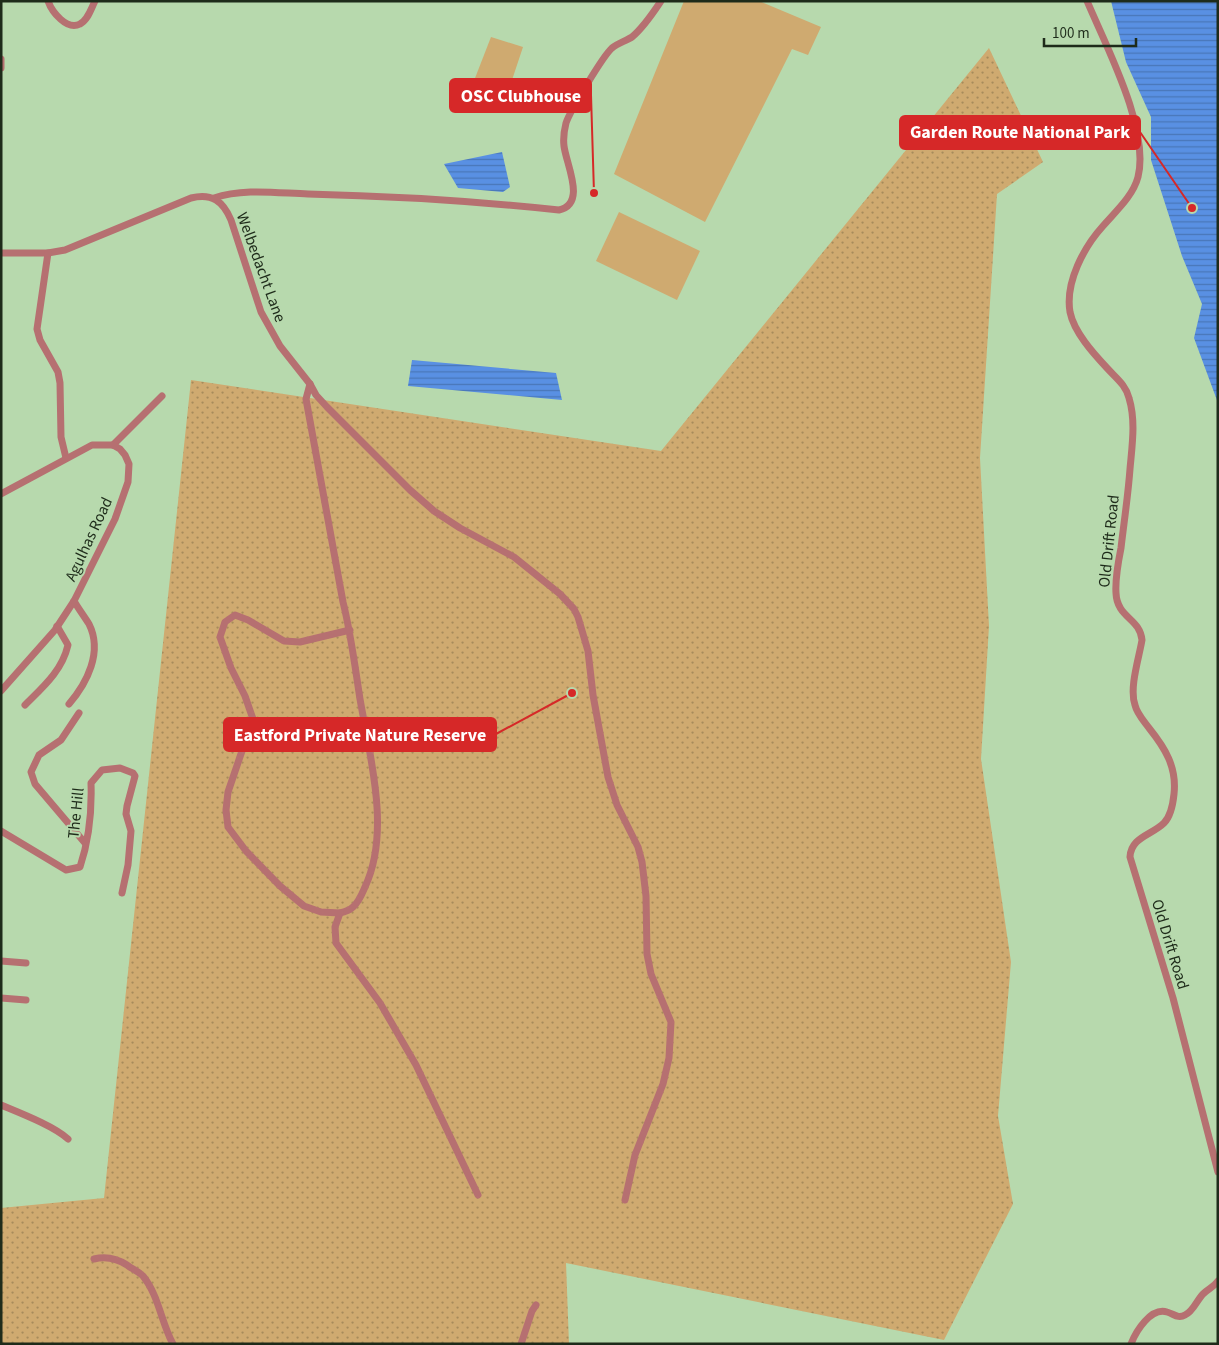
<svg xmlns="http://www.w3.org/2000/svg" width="1219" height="1345" font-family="'Source Sans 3',sans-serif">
  <defs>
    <pattern id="park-dots" width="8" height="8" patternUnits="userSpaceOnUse" patternTransform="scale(1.25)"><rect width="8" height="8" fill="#cfaa70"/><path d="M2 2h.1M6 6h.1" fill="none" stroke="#a78b5b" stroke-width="1.8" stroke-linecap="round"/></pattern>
    <pattern id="water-rules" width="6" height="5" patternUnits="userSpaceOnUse" patternTransform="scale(1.25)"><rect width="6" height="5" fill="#5990e3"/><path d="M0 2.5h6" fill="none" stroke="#4976b7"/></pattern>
  </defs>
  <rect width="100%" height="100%" fill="#b7d9ad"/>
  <g fill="#cfaa70">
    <polygon points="684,1 759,1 821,27 808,55 792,49 705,222 614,174"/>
    <polygon points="491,37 523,47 504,104 470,91"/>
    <polygon points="619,212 700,251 677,300 596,261"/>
  </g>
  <polygon fill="url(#park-dots)" points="989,48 1043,162 997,194 980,458 989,626 981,759 1011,962 998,1116 1013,1204 944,1340 566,1263 569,1344 1,1344 1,1208 104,1198 191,380 661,451"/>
  <g fill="url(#water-rules)">
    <polygon points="1111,1 1218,1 1218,403 1194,338 1202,304 1182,256 1151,160 1151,117 1126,62"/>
    <polygon points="502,152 510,187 503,192 458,188 444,164"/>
    <polygon points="412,360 556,373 562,400 408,386"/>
  </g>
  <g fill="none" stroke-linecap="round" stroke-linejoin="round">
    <g stroke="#b67071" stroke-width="7">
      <path d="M48,1C52,12 67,31 80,24C88,20 91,9 95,1"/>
      <path d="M1087,1C1106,46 1150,129 1138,177C1133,196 1116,211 1103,226C1084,247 1065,282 1070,312C1074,332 1093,353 1107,368C1116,378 1126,385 1129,398C1136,421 1132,446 1130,469C1128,496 1124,522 1121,548C1118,563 1115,578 1116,593C1117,618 1140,618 1142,640C1139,658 1129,688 1135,705C1137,714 1144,721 1149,728C1165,748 1177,767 1174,794C1173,804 1171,816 1164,823C1152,835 1131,837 1130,857L1173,998L1218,1172"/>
      <polyline points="1,59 1,68"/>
      <path d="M214,198C243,188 277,193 308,194C392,196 475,201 559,210C587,204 566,164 564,146C563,138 564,131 566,123C570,111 603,56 612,48C618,43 626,41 632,37C644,27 653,13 661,1"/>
      <path d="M1,253H48L65,250L191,198C212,193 223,201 231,220L261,312L280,346L310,384L316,395L327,407L410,490L434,511L460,528L514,557L560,594L574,609L578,617L588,651L593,695L608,777L617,805L638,847L642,862L646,896L647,954L651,974L671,1022L669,1058L663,1084L635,1155L625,1200"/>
      <polyline points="48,253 37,329 40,340 58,372 60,383 61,437 66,458"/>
      <path d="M310,384L306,399L343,602C351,634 355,667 360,699C370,757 391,832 365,887C362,894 359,902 353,907C350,910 344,912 340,913L335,927L336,943L380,1003L416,1065L478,1195"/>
      <polyline points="113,445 162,396"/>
      <polyline points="1,494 92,445 113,445 120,449 125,455 129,464 128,482 115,519 74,601 55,630 1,691"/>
      <path d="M69,704C87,683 103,652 89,624C84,616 78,608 74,601"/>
      <path d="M25,705C43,687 62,671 68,645L57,626"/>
      <polyline points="79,713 61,740 39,755 31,772 35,784 85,843"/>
      <path d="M1,831L66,870L80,867C89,840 92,812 91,783L102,770L120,768L133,773L135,776L127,806L126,814L131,831L128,865L122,893"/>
      <polyline points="340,913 321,912 304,906 280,886 246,851 228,827 226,810 228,792 243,748 250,735 253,719 245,696 231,668 220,637 225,622 235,615 248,620 284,641 300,642 350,630"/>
      <polyline points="1,961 26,963"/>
      <polyline points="1,998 26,1000"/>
      <path d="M1,1105C20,1113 54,1126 68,1139"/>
      <path d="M94,1259C106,1256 116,1258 127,1265C132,1269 139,1272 143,1276C159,1296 161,1322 173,1344"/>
      <polyline points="521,1344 532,1311 536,1305"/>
      <path d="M1131,1344C1136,1331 1151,1307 1167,1312C1174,1314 1178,1319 1185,1315C1193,1312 1197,1300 1203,1294C1208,1289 1214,1287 1218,1281"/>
    </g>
  </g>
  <g text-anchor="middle" stroke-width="4" stroke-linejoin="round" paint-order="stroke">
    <g font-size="16" fill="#1e2b1a" stroke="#b7d9ad">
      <text transform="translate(262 267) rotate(70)" y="6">Welbedacht Lane</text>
      <text transform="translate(88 539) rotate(-65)" y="6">Agulhas Road</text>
      <text transform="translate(1108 541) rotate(-84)" y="6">Old Drift Road</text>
      <text transform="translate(75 813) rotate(-84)" y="6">The Hill</text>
      <text transform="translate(1171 944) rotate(73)" y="6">Old Drift Road</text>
    </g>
  </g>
  <path fill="none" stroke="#d62828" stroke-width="2" d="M594 193L591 95M1192 208L1140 132M572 693L496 734"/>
  <g fill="#d62828" stroke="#b7d9ad" stroke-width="2">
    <circle cx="594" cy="193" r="5"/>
    <circle cx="1192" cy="208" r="5"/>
    <circle cx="572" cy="693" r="5"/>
  </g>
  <g fill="#d62828" stroke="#d62828" stroke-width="2">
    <rect x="450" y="79" width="141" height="33" rx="5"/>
    <rect x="900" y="116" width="240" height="33" rx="5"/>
    <rect x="224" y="718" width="272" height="33" rx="5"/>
  </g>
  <g font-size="18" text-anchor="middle" font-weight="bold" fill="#fff">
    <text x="521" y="102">OSC Clubhouse</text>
    <text x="1020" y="138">Garden Route National Park</text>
    <text x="360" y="741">Eastford Private Nature Reserve</text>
  </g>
  <rect width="1219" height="1345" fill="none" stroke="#1e2b1a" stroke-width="5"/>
  <path d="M1044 38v8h92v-8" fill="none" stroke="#1e2b1a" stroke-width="2.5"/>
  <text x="1052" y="38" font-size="15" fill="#1e2b1a" stroke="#b7d9ad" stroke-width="4" paint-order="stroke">100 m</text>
</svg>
